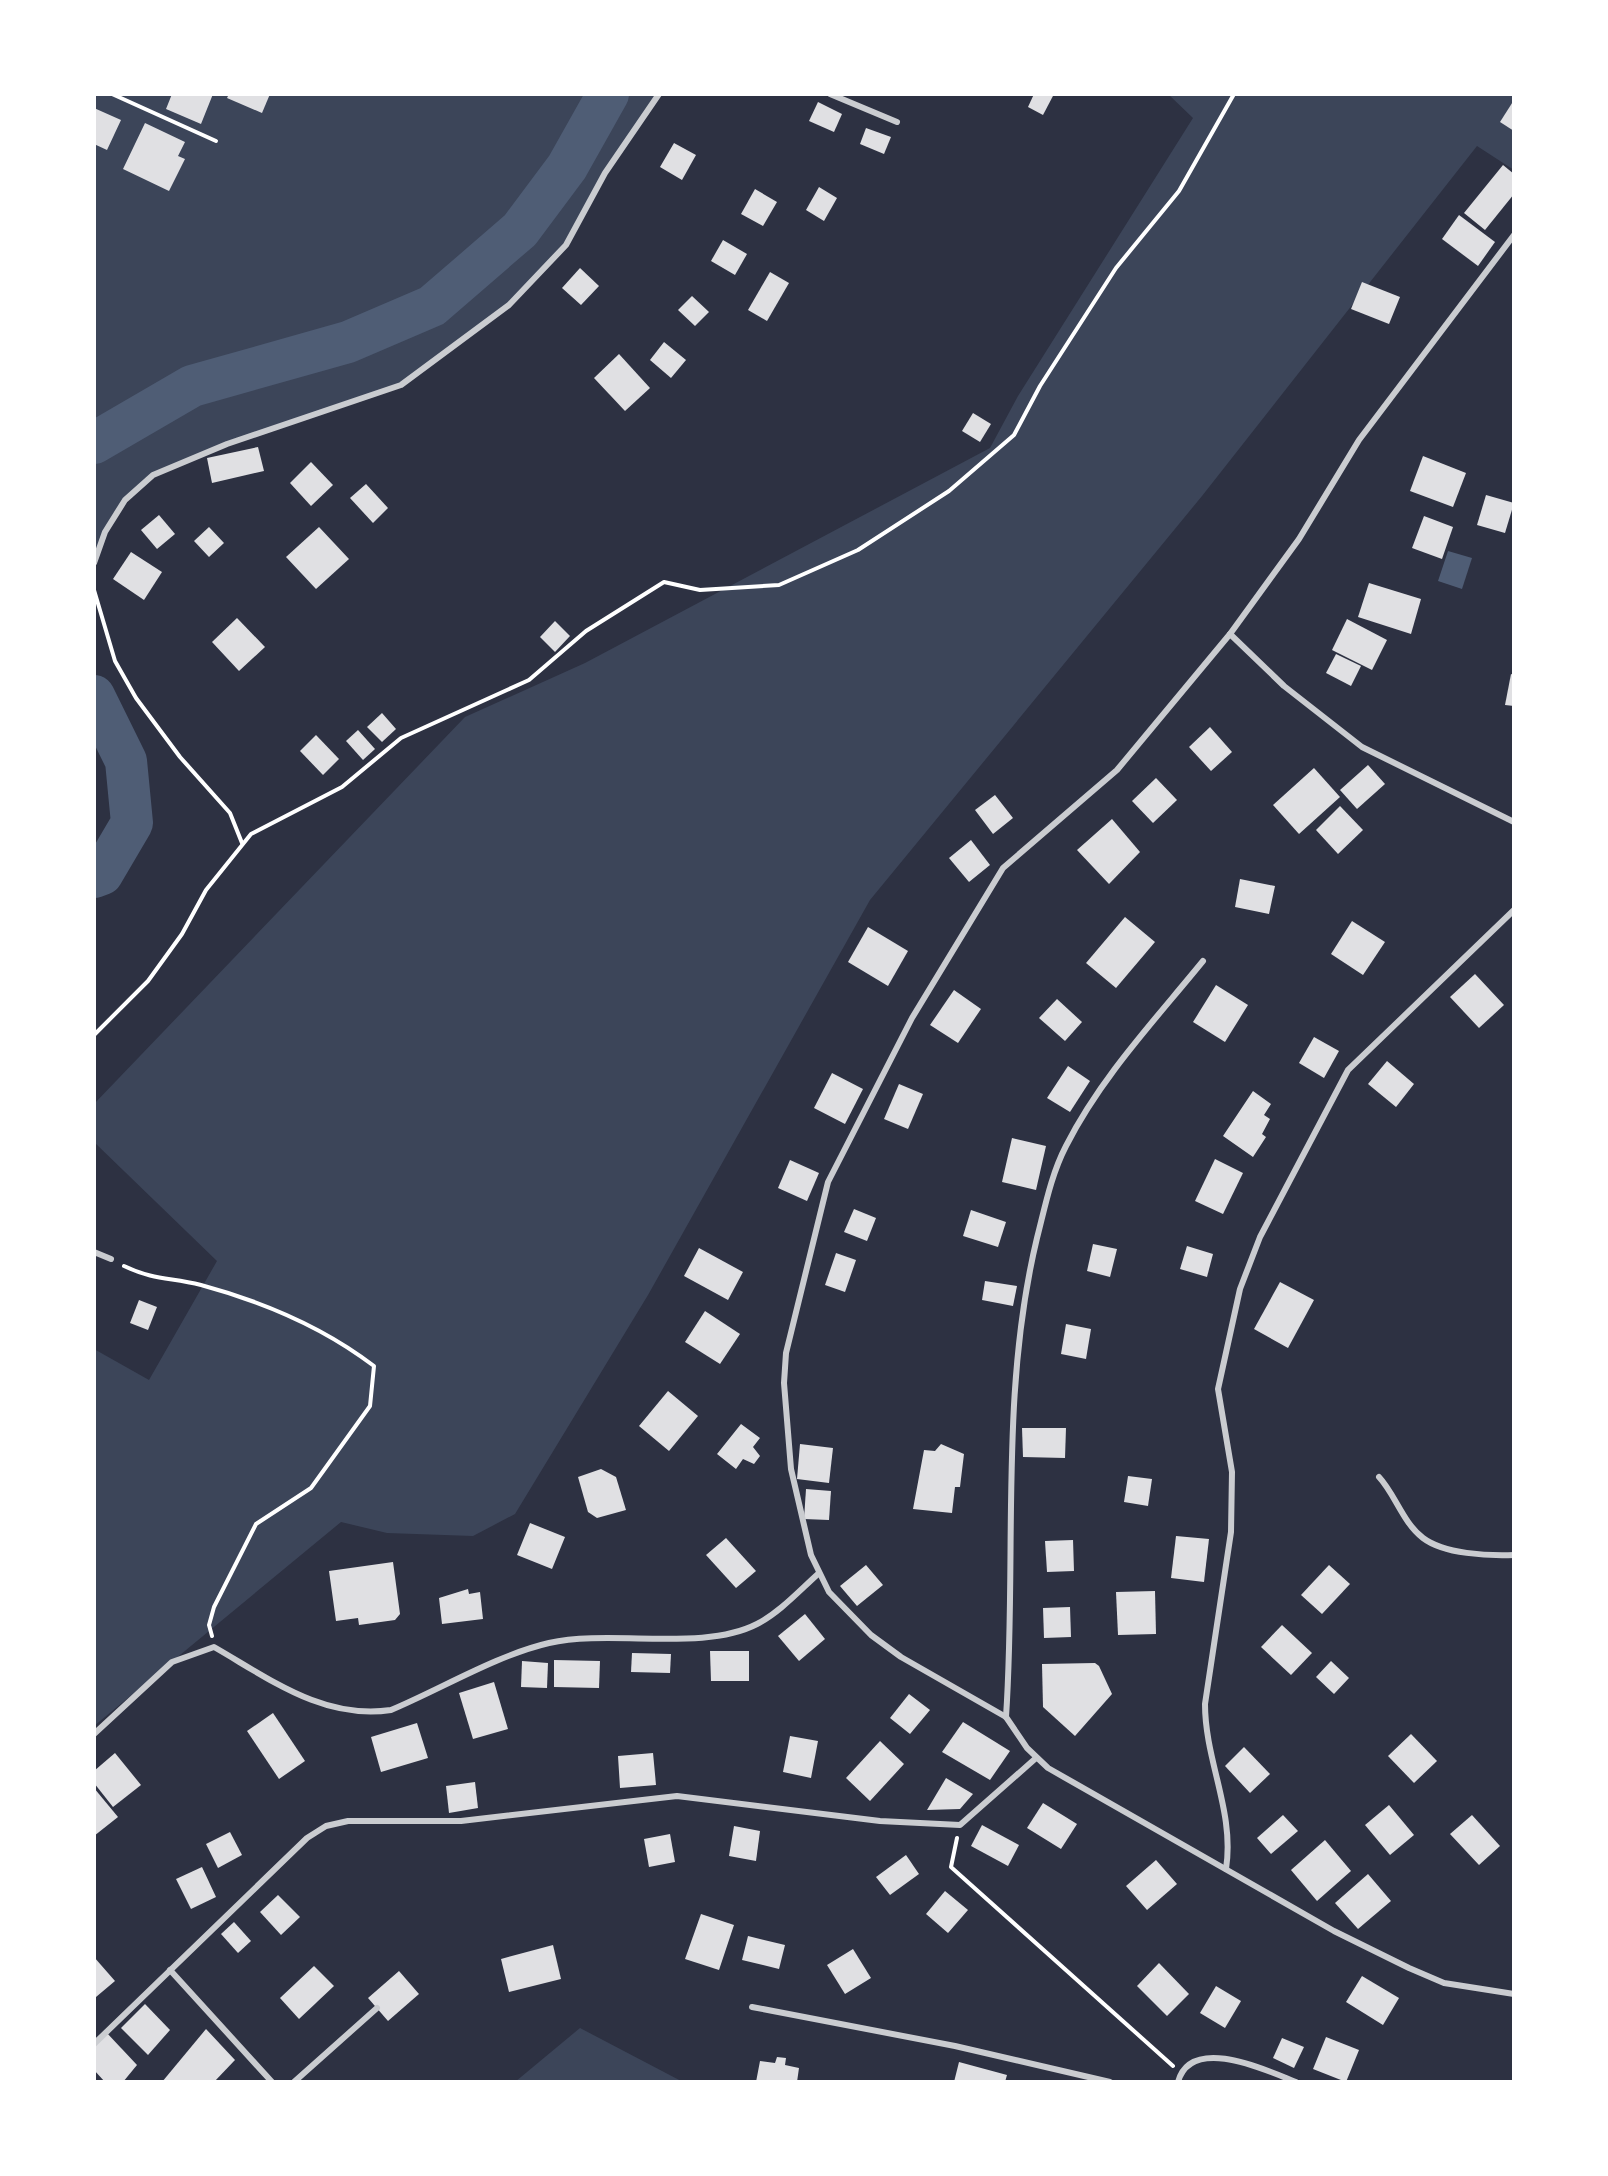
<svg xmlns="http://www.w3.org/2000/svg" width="1608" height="2176" font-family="Lato,sans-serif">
  <rect width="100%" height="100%" fill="#2d3142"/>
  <g fill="#3c4559">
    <polygon points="94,94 659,94 605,173 566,245 509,305 401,385 227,444 153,475 124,500 105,532 94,563"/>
    <polygon points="1168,94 1514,94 1514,170 1477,146 1202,496 870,900 648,1295 515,1514 473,1536 387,1533 341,1522 94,1726 94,1349 149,1380 217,1261 94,1142 94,1104 465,717 585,663 990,448 1018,396 1193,118"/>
    <polygon points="580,2028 683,2082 515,2082"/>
  </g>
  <polygon fill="#4f5d75" points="1448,551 1472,558 1462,589 1438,581"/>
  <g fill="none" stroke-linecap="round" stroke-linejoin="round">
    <g stroke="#4f5d75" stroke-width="42">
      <polyline points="94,443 192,386 348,342 432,306 520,230 567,167 608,94"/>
      <polyline points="94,696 126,761 132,823 102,874 94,877"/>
    </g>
  </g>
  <g fill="#e0e0e3">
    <polygon points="172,94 213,94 201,124 166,109"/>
    <polygon points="229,94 270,94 262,113 227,98"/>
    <polygon points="1034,94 1054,94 1043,115 1028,107"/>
    <polygon points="1514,100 1514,131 1500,122"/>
    <polygon points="818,102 842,114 834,132 809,121"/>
    <polygon points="94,108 121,120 107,150 94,144"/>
    <polygon points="145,123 185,142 178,156 185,159 169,191 123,169"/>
    <polygon points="866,128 891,137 884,154 860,144"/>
    <polygon points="674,143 696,155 682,180 660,167"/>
    <polygon points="1503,165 1514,174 1514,194 1485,230 1464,213"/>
    <polygon points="819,187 837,198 824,221 806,210"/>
    <polygon points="755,189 777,202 763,226 741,214"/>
    <polygon points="1459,215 1495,242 1478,266 1442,239"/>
    <polygon points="723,240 747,254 735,275 711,261"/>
    <polygon points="580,268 599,286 581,305 562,288"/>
    <polygon points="770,272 789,283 767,321 748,310"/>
    <polygon points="1362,282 1400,297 1389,324 1351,309"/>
    <polygon points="692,296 709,312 695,326 678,310"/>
    <polygon points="664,342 686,360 671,378 650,360"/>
    <polygon points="619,354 650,388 625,411 594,378"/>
    <polygon points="973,413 991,424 980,442 962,431"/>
    <polygon points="258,447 264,471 212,483 207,458"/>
    <polygon points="1423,456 1466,473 1453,507 1410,491"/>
    <polygon points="311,462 333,485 311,506 290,483"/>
    <polygon points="366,484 388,508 373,523 350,498"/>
    <polygon points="1486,495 1514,503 1505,533 1477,525"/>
    <polygon points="159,515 175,534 157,549 141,530"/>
    <polygon points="1424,516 1453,527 1442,559 1412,548"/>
    <polygon points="209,527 224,543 209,557 194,541"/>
    <polygon points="319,527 349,559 316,589 286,557"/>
    <polygon points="131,552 162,572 144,600 113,579"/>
    <polygon points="1369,583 1421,599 1411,634 1358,617"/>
    <polygon points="237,618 265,647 239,671 212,642"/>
    <polygon points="1347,619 1387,640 1372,670 1332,650"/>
    <polygon points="555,621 570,636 555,652 540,637"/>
    <polygon points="1336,654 1361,666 1351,686 1326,673"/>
    <polygon points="1511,674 1514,675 1514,706 1505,705"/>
    <polygon points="382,713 396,729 382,742 367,727"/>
    <polygon points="1210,727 1232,752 1211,771 1189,747"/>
    <polygon points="358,730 375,749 363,760 346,741"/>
    <polygon points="316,735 339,759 323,775 300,751"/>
    <polygon points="1368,765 1385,784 1357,809 1340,790"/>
    <polygon points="1314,768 1340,797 1299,834 1273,805"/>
    <polygon points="1156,778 1177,800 1153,823 1132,801"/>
    <polygon points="995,795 1013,818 993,834 975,810"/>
    <polygon points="1340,806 1363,830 1338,854 1316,830"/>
    <polygon points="1112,819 1140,852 1109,884 1077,850"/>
    <polygon points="971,840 990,865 969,882 949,858"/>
    <polygon points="1240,879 1275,886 1269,914 1235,907"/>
    <polygon points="1125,917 1155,942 1116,988 1086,963"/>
    <polygon points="1352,921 1385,942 1363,975 1331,954"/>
    <polygon points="868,927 908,951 888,986 848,962"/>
    <polygon points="1475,974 1504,1005 1479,1028 1450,997"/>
    <polygon points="1216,985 1248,1005 1225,1042 1193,1022"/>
    <polygon points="954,990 981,1009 958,1043 930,1025"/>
    <polygon points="1057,999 1082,1022 1065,1041 1039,1018"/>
    <polygon points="1314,1037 1339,1051 1324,1078 1299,1063"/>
    <polygon points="1387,1061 1414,1084 1396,1107 1368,1084"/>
    <polygon points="1068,1066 1090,1081 1070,1112 1047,1098"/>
    <polygon points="832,1073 863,1089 845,1124 814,1108"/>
    <polygon points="899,1084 923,1094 908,1129 884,1119"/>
    <polygon points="1253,1091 1271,1104 1264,1115 1270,1119 1262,1134 1266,1137 1253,1157 1223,1136"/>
    <polygon points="1012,1138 1046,1146 1036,1190 1002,1182"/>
    <polygon points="1215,1159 1243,1173 1223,1214 1195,1201"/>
    <polygon points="790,1160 819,1173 807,1201 778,1188"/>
    <polygon points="854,1209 876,1218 867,1241 844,1232"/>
    <polygon points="971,1210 1006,1222 998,1247 963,1236"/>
    <polygon points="1093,1244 1117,1249 1110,1277 1087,1271"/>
    <polygon points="1187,1246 1213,1254 1207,1277 1180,1269"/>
    <polygon points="699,1248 743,1272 728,1300 684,1276"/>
    <polygon points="836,1253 856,1260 845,1292 825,1285"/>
    <polygon points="985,1281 1017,1286 1013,1306 982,1300"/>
    <polygon points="1280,1282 1314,1300 1288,1348 1254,1329"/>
    <polygon points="139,1300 157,1307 148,1330 130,1323"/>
    <polygon points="705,1311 740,1334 720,1364 685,1342"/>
    <polygon points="1066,1324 1091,1329 1086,1359 1061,1354"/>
    <polygon points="668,1391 698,1416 669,1451 639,1426"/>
    <polygon points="741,1424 760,1438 753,1447 760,1456 754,1464 743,1459 736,1469 717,1454"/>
    <polygon points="1022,1428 1066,1428 1065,1458 1023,1457"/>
    <polygon points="800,1444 833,1448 829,1483 797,1479"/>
    <polygon points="941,1444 964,1454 960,1487 955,1487 952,1513 913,1509 924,1450 935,1451"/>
    <polygon points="601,1469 616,1477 626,1510 597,1518 588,1512 578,1477"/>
    <polygon points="1128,1476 1152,1479 1148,1506 1124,1502"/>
    <polygon points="806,1489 831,1491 829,1520 804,1519"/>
    <polygon points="530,1523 565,1537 552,1569 517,1555"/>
    <polygon points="1176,1536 1209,1539 1204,1582 1171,1578"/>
    <polygon points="726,1538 756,1571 736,1588 706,1555"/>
    <polygon points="1073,1540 1074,1571 1047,1572 1045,1541"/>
    <polygon points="393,1562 400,1614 395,1620 359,1625 358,1618 336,1621 329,1571"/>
    <polygon points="866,1565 883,1585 857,1606 840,1586"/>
    <polygon points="1329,1565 1350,1584 1322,1614 1301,1595"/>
    <polygon points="468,1589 469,1594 480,1592 483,1619 442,1624 439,1598"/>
    <polygon points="1155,1591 1156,1634 1118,1635 1116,1592"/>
    <polygon points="1070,1607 1071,1637 1044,1638 1043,1608"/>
    <polygon points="805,1614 825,1639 799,1661 778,1636"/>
    <polygon points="1282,1625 1312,1653 1291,1675 1261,1647"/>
    <polygon points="710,1651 749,1651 749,1681 711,1681"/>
    <polygon points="632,1653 671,1654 670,1673 631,1672"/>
    <polygon points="554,1660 600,1661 599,1688 554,1687"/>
    <polygon points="522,1661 548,1663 547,1688 521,1687"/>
    <polygon points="1331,1661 1349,1678 1334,1694 1316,1677"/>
    <polygon points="1095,1663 1099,1666 1112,1694 1075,1736 1043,1707 1042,1664"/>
    <polygon points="494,1682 508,1729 473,1739 459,1693"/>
    <polygon points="909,1694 930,1710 910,1734 890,1718"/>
    <polygon points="273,1713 305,1761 279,1779 247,1731"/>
    <polygon points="963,1722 1010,1751 990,1780 942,1752"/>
    <polygon points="417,1723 428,1758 381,1772 371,1737"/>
    <polygon points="1411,1734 1437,1761 1414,1783 1388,1756"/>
    <polygon points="790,1736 818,1741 811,1778 783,1772"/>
    <polygon points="880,1741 904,1764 870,1801 846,1778"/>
    <polygon points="1244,1747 1270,1774 1250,1793 1225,1766"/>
    <polygon points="115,1753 141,1785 113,1807 94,1783 94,1771"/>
    <polygon points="653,1753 656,1785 620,1788 618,1756"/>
    <polygon points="946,1778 973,1794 960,1809 927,1810"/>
    <polygon points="475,1782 478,1808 449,1813 446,1786"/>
    <polygon points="94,1788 118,1817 94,1836"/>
    <polygon points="1043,1803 1077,1824 1061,1849 1027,1828"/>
    <polygon points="1389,1805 1414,1835 1390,1855 1365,1825"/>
    <polygon points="1283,1815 1298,1831 1271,1854 1257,1838"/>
    <polygon points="1472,1815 1500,1846 1479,1865 1450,1834"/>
    <polygon points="982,1825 1019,1845 1008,1866 971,1846"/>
    <polygon points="734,1826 760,1831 756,1861 729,1856"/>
    <polygon points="230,1832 242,1855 218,1868 206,1844"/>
    <polygon points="670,1834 675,1862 649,1867 644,1839"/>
    <polygon points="1325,1840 1351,1871 1317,1901 1291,1870"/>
    <polygon points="906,1855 919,1874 890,1895 876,1877"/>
    <polygon points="1156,1860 1177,1884 1147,1910 1126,1886"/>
    <polygon points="202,1867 216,1897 191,1909 176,1879"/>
    <polygon points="1368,1874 1391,1901 1358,1929 1335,1903"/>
    <polygon points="945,1891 968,1910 948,1933 926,1914"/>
    <polygon points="278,1895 300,1917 281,1935 260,1912"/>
    <polygon points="701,1914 734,1925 719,1970 685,1959"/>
    <polygon points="234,1922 251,1941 238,1953 221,1934"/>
    <polygon points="748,1936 785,1945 779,1969 742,1960"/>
    <polygon points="553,1945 561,1979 509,1992 501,1959"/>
    <polygon points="853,1949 871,1978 845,1994 827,1965"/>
    <polygon points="94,1957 115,1981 96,1997 94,1994"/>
    <polygon points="1159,1963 1189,1994 1167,2016 1137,1986"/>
    <polygon points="314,1966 334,1986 299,2019 280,1998"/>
    <polygon points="399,1971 419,1994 388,2021 368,1998"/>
    <polygon points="1362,1976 1399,1998 1383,2025 1346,2002"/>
    <polygon points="1216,1986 1241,2001 1225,2028 1200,2013"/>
    <polygon points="145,2004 170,2030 148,2055 121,2028"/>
    <polygon points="206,2029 235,2060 214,2082 162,2082"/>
    <polygon points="106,2032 137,2065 123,2082 105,2082 94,2070 94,2045"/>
    <polygon points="1326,2037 1359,2050 1346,2082 1313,2069"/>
    <polygon points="1282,2038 1304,2047 1294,2068 1273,2058"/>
    <polygon points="777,2057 786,2058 785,2065 799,2068 797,2082 756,2082 760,2061 775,2063"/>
    <polygon points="959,2062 1007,2075 1005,2082 954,2082"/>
  </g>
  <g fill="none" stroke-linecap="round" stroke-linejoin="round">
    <g stroke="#fff" stroke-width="4">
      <polyline points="112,94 216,141"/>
      <polyline points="94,590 115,661 136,698 180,757 230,813 242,843"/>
      <polyline points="94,1035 148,981 182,934 206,890 251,834 342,787 401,738 529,680 586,631 664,582 700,590 779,585 858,550 949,491 1014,435 1040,386 1116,268 1179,191 1234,94"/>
      <path d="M124,1266C156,1281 170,1277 201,1285C264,1302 323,1327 374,1366L370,1406L311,1488L256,1524L214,1607L209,1625L212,1636"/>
      <polyline points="957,1838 951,1867 1173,2066"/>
    </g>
    <g stroke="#caccd0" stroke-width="6">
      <polyline points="830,94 897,122"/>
      <polyline points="1514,235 1359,440 1299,539 1230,634 1117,770 1003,868 912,1018 828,1182 786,1353 784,1383 791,1469 811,1555 829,1592 871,1635 901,1657 1006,1717 1027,1748 1048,1768 1334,1931 1409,1968 1444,1983 1514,1994"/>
      <polyline points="94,563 105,532 125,500 153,475 227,444 401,385 509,305 566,245 605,173 659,94"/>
      <polyline points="1230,634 1284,686 1362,747 1514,822"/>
      <polyline points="94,1252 111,1259"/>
      <path d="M1379,1477C1395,1494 1403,1523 1423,1538C1444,1554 1488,1556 1514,1555"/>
      <path d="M1006,1717C1017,1557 999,1395 1037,1238C1045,1207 1051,1175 1066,1146C1101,1077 1155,1020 1203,961"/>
      <path d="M94,1734L172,1662L214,1647C270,1679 323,1720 391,1710C441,1689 497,1655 549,1643C611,1629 703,1652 757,1624C780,1612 799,1591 818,1574"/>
      <path d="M1226,1869C1235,1812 1205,1761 1205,1704L1231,1532L1232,1472L1218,1389L1240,1289L1260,1237L1348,1070L1514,910"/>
      <polyline points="170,1970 272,2082"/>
      <polyline points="752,2007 955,2046 1110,2082"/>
      <polyline points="94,2044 307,1838 326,1826 348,1821 461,1821 677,1796 880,1821 960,1825 1036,1758"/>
      <polyline points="294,2082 377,2008"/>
      <path d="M1178,2082C1191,2034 1268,2071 1296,2082"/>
    </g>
  </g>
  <rect width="1608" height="2176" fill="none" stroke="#ffffff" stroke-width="192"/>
</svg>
